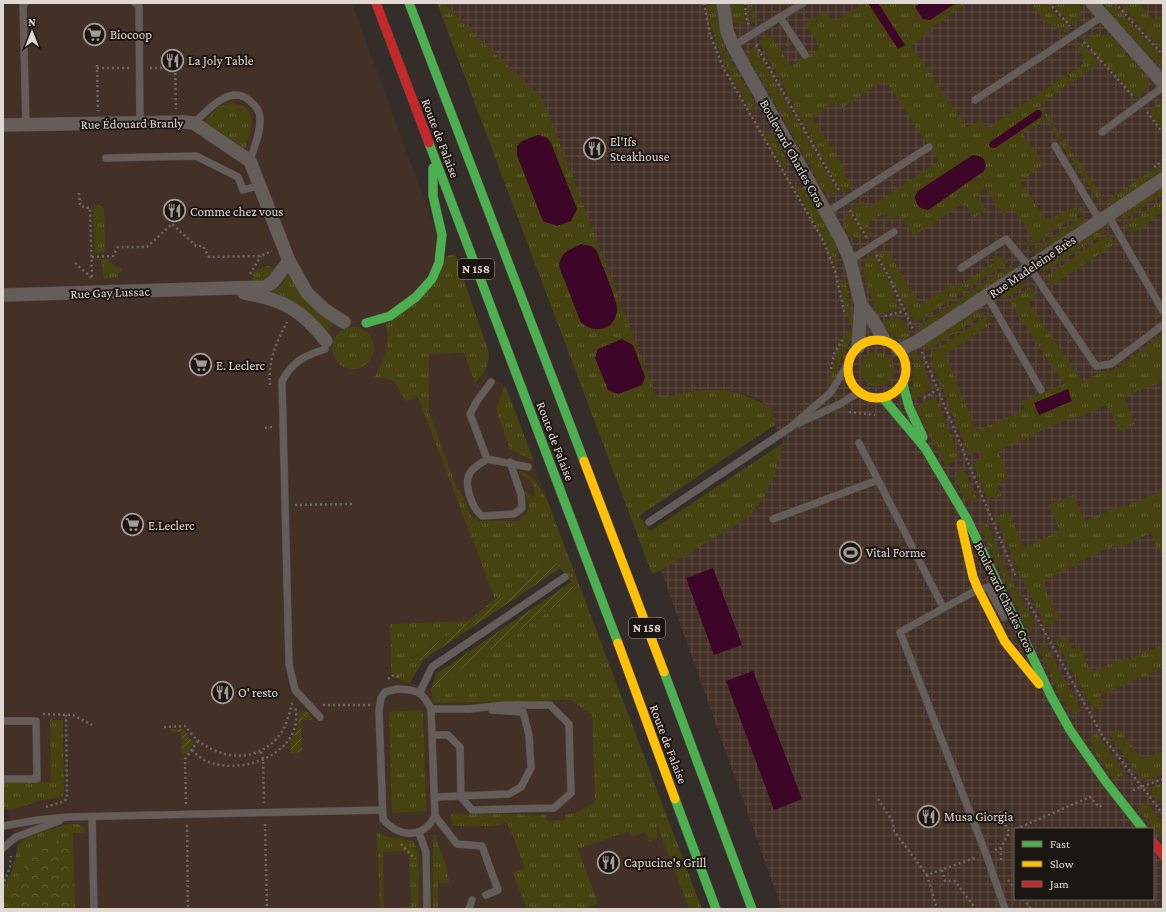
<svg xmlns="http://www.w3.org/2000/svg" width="1166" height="912" font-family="'Crimson Pro',serif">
  <defs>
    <pattern id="industrial-grid" width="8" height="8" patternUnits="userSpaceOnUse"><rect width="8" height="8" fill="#433026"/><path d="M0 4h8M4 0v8" fill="none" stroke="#5e4d45"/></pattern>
    <pattern id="grass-tufts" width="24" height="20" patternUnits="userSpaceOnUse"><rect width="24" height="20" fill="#464310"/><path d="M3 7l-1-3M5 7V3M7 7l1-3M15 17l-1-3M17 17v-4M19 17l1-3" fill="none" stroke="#605d32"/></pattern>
    <pattern id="forest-crowns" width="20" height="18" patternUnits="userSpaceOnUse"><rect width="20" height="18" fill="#464310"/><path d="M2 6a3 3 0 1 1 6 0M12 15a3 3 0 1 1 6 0" fill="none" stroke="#605d32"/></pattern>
    <pattern id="garden-furrows" width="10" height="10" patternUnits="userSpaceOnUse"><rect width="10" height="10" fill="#464310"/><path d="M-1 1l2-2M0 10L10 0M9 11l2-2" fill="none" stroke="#605d32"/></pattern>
  </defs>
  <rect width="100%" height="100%" fill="#352d29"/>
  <polygon fill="#433026" points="3,3 352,3 491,381 503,384 555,519 495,599 468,621 390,624 391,675 431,689 433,703 570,700 592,714 595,802 657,823 689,909 3,909 20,859 7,806 3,805"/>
  <path fill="url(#industrial-grid)" fill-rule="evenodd" d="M437,3H1163V909H782L661,570L749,517L759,507L781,453L783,443L775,425L773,410L754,397L741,393L720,389L698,390L657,399ZM1015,829H1153V899H1015Z"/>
  <g fill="url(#grass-tufts)">
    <path d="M437,3H444L544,102L657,398C701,389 733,381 773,410L775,425L639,516L650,531L783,443C778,468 767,499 749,517L661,570L652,574Z"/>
    <path d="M707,3H714L724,47L755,104L753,113C732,78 712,44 707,3Z"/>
    <polygon points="731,3 743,3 746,25 740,24 733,20"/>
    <polygon points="748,3 752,3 756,21 751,23"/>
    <polygon points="864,3 967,3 930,28 931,32 911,45 967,128 981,119 987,128 1086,62 1079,51 1079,46 1081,42 1100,63 1040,104 1103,198 1098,200 1045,119 1023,134 1044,165 1020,181 1047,221 1060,213 1061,214 1074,207 1076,210 1082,206 1085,210 1028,248 1025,243 1033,238 1013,208 1002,214 986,189 976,196 986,210 974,218 964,203 914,236 900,215 890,221 884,213 866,224 872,234 868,237 852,209 863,201 868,208 939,161 885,80 842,108 837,101 812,118 846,171 843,173 852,187 842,192 759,42 764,37 771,35 791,66 820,47 805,24 825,11 833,22"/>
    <polygon points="1030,3 1046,3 1070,29 1066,33 1051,23 1047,25"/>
    <polygon points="1052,3 1080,3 1081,17 1073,26"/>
    <polygon points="1104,3 1112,3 1163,59 1163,70 1106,8"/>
    <polygon points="1119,3 1139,3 1154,20 1163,13 1163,51"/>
    <polygon points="1098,34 1110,36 1147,77 1149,86 1138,99 1084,40"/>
    <polygon points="754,46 838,193 833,194 825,192 749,57 750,50"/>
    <polygon points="1163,100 1163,130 1149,111"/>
    <path d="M231,103C261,107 251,128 245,149L204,122L218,107Z"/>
    <polygon points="763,133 773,135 787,162 785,170"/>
    <polygon points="1163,163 1163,172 1116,203 1104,203"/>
    <polygon points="1163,185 1163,193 1122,221 1123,212"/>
    <path d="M798,188L803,189C813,205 839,241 838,258L834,262L825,241L796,189Z"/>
    <polygon points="1163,199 1163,212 1149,221 1149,225 1130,233 1125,225"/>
    <polygon points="93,205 98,205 104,209 105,253 95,253"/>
    <path d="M849,212L865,239L850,237C845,227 840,221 849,212Z"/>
    <polygon points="1086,214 1083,225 1042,253 1031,252"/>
    <polygon points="1099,228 1107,231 1043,273 1044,265"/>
    <polygon points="1109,234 1116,243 1052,286 1045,277"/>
    <polygon points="882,252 889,253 920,305 954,283 957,287 995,262 992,256 1004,257 1008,262 915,323 877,253"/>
    <path d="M455,254L489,353C489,366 484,374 475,383L464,353L429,354V412L457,489L460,490L471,516L479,521H517L526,515L529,505L524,490L532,496H535L533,484L518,471C531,470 541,490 547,500L702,909H689L657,825L658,838L649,842L646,831L632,837L629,831L578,849L598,903L583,909H527L513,873L525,868L507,822L495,826H452L451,814L546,815L547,821L565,820V815L578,812L595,802L592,714L570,700L433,703L431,689L576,593L571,582L554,560L468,622L411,659L423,660L410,683L391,676L390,624L468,621L495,599L418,397L406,401L393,380L375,377C384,357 391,347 386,324L447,256Z"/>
    <polygon points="873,255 887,277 899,309 877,315 862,270 868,257"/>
    <polygon points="101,259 108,259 114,266 122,269 117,278 104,279"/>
    <polygon points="1011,265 1012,272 920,334 917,327"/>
    <path d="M269,266L275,269L272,276L254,283C248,273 259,267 269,266Z"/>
    <polygon points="288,275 304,298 336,321 325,334 269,293 281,286"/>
    <polygon points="839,279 846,280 853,322 849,322"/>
    <polygon points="1017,282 1029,284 1002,300 1003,293"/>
    <polygon points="1031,287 1037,296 1028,302 1083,383 1098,373 1115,369 1125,363 1163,333 1163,379 1160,380 1161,382 1124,397 1135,424 1119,431 1108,405 1072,420 1070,418 1034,434 1034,436 998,450 1009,478 997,483 1002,496 987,498 973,463 983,458 980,451 969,455 929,355 988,315 991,324 945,355 977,431 1025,409 1022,401 1064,384 1009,301"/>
    <polygon points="975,311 987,312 927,351 924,344"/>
    <path d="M899,317L900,321L904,320L912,339C897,341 888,333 880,322Z"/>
    <circle cx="353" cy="348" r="21"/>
    <path d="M852,329C852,341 847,345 843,355C837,367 839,373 831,385L828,382C834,372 832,363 837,352C840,344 846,338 849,330Z"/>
    <polygon points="916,350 932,388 912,400 914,363 911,353"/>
    <circle cx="877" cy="369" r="17"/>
    <polygon points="505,385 534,461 510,449 496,410"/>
    <polygon points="935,396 960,458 952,461 947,467 915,408"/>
    <polygon points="963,467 978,502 965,500 954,477"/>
    <polygon points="1163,488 1163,559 1151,533 1117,549 1115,545 1078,562 1079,564 1042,581 1059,620 1046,626 1021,576 996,517 1008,511 1024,547 1060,531 1049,505 1073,495 1085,521 1121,506 1122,508 1159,492 1158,490"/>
    <polygon points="986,522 1010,578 1035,623 1030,625 1033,633 1029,632 981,528"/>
    <polygon points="1066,636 1072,649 1079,646 1091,672 1127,657 1129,659 1163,645 1163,668 1099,696 1104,706 1094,710 1055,640"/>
    <polygon points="1045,644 1082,711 1072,713 1058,692 1039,648"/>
    <polygon points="423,710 426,811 392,813 389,712"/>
    <polygon points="50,720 63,720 64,793 62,797 42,800 10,810 3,809 3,782 51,782"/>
    <polygon points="1118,729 1142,759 1163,750 1163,774 1143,781 1110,735"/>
    <polygon points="1096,732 1125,774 1114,780 1092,748 1091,740"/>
    <polygon points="1163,783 1163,806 1149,788"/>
    <polygon points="1147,803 1163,823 1163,841 1137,808"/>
    <polygon points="68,824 78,824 84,828 85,833 73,833 75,909 3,909 3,889 13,868 18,845 29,836"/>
    <polygon points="377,832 388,837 413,841 419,854 419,909 400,909 400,907 411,906 409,851 383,852 384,909 380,909"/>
    <path d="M433,835H436C438,851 449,866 449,883H438V909H433Z"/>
  </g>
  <polygon fill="url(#forest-crowns)" points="68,836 69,909 11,909 10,890 34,852"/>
  <g fill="url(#garden-furrows)">
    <polygon points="554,560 561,568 423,660 410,660 468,622"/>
    <polygon points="571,582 576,593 431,689 436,674"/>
    <path d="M299,711L308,712L313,720H301L302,752L291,753L290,741C298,733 299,722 299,711Z"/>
    <polygon points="170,729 183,729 194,743 186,754 182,754 181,732 171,732"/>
  </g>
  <g fill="#3d0527">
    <polygon points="868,3 878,3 905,45 898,49"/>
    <polygon points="920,3 956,3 930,20 923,19 915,7"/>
    <polygon points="1037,110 1040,110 1042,113 1041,117 995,148 990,147 989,145 990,142"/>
    <polygon points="538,135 546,137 551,143 577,209 571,221 557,226 543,221 517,155 517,146 522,141"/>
    <path d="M973,155C984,156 989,162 983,172L928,210C919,208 916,206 915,197L918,191Z"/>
    <path d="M581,244L591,246L596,250C600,260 618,302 617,309C617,316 613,324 607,327C597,331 590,329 581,323L559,266C561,252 569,250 581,244Z"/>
    <polygon points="622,339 633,345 645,377 642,385 618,394 608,390 595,358 598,349"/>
    <polygon points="1068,389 1072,401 1039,415 1034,403"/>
    <polygon points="713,568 742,645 714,655 686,578"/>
    <polygon points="753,671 802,799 774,810 726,681"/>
  </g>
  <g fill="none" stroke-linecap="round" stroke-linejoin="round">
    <defs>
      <g id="lane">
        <polyline points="25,3 23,5 26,125"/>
        <polyline points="135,3 139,6 140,123"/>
        <polyline points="780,17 805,55"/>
        <polyline points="733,46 803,3"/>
        <polyline points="975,100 1103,16"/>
        <path d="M194,123C208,110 231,82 251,102C256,106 260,112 260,118C261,132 254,147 250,161"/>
        <polyline points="1102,132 1163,87"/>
        <polyline points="1055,146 1100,221"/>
        <polyline points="106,158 196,156 238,177 243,190 261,185"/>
        <polyline points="826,213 929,147"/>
        <polyline points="1108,215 1163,311"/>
        <polyline points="850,260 894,232"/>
        <polyline points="961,268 1006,239 1030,268 1096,366 1111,364 1163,325"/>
        <polyline points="987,296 1041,390"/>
        <polyline points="491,382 477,401 470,414 487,459 528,467"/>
        <polyline points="799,423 840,404 859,392"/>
        <polyline points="859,443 943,607"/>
        <path d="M487,459C482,463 473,467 470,473C463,484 472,508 482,516L514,514L522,508L521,494L510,462"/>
        <polyline points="773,519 878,480"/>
        <polyline points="649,522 791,427 831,392 849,362"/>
        <polyline points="1004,617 988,587 975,591 900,632 986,854 1005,909"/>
        <path d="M397,689C416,690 422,690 431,709L435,816C423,839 399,838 383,819L379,711L381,698L385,692Z"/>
        <polyline points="420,692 432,667 565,577"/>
        <polyline points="431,709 471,709"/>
        <path d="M320,717L295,690L289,664L282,381C293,361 304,356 325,349"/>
        <polyline points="3,721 36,721 37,779 3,779"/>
        <polyline points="432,735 448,735 460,747 461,797 472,810 554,808 571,793 569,724 550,705 504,705 468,709"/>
        <polyline points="435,797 509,794 521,787 531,768 529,735 523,712 492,710"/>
        <polyline points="435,816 457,844 482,846 498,890 486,895"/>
        <polyline points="92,817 94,909"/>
        <polyline points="3,826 38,820 68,817 382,810"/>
        <polyline points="419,833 426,852 427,909"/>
        <polyline points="3,848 16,837 59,821"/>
        <polyline points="469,909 472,900"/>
      </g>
      <g id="street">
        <polyline points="723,3 727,31 733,46 841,239 850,260 861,305 873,320 884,340"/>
        <polyline points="1092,3 1163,83"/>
        <polyline points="3,125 182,122 194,123 250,161 289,261 307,293 325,310 344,322"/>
        <path d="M244,293C283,299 302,310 326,341"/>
        <polyline points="3,295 265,287 273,282 289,261"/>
        <polyline points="858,347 861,305"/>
        <polyline points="899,350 918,341 1163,179"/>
      </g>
      <g id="fast">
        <polyline points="409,3 584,461"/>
        <polyline points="429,143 618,643"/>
        <polyline points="366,323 390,316 416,297 432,279 439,263 442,235 433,196 433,168"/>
        <polyline points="903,384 909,407 923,437"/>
        <polyline points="883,398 925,448 967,519 1051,696 1070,730 1106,782 1143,829"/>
        <polyline points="664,672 752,909"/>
        <polyline points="675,799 716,909"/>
      </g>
      <g id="slow">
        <circle cx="877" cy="369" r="29"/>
        <polyline points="584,461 664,672"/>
        <polyline points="961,524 973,577 978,589 1005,642 1039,684"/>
        <polyline points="618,643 675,799"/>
      </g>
      <g id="jam">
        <polyline points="376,3 429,143"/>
        <polyline points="1153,842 1163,855"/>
      </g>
    </defs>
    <use href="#lane" stroke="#504845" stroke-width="8"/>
    <use href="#street" stroke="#504845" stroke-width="14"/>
    <use href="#fast" stroke="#504845" stroke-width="10"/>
    <use href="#slow" stroke="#504845" stroke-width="10"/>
    <use href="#jam" stroke="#504845" stroke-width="10"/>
    <g stroke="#6e6865" stroke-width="2.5" stroke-dasharray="2 3" stroke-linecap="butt">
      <polyline points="704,3 710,35 723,67 824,242 835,271 845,315"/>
      <polyline points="745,3 746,16 749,25"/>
      <polyline points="1049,3 1070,26"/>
      <polyline points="1115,3 1163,55"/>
      <polyline points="1084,42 1133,96"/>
      <polyline points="756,45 840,192"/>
      <polyline points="175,63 176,109"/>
      <polyline points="97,65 98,111"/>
      <polyline points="97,68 129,68"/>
      <polyline points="150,68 176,68"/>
      <polyline points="1147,112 1163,133"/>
      <polyline points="1154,167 1163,160"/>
      <polyline points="79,193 80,206 90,208 92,277"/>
      <polyline points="850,210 867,238"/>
      <polyline points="876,255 889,277 913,329"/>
      <polyline points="92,257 113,256 118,247 147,247 172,224 196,246 203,246 209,257 261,256 272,251"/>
      <polyline points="75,263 92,278"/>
      <polyline points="250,274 261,256"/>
      <polyline points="885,316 904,311"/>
      <polyline points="922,352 1016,577"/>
      <polyline points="831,369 834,354 844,337"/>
      <path d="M270,385C268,360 276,343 287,322"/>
      <polyline points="924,398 937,390"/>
      <polyline points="849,412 875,415"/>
      <polyline points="265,428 273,427"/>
      <polyline points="295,505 352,504"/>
      <polyline points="1026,598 1103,737 1163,814"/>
      <polyline points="388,679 394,675 401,678"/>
      <polyline points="323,705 370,705"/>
      <polyline points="43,714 73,715 92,725"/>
      <path d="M164,727L185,726C189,731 194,738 200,742C224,760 257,762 278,737C286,728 289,715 292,703"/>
      <path d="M192,750C196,754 201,759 206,761C243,777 306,752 295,706"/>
      <polyline points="261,752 263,759 264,803"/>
      <polyline points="1133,790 1163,779"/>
      <polyline points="878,799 893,822 894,831 927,875 977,857"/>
      <polyline points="186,804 185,759 198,741"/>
      <polyline points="46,807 65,801 67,797 66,715"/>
      <polyline points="265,824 267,909"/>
      <polyline points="187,825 188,909"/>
      <polyline points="1016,829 1090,797 1099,807 1104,804"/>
      <polyline points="401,844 415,859"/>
      <polyline points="1001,848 1001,860"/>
      <polyline points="995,850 1001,848 1009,832 998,808"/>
      <polyline points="942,870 945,881 955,881 976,909"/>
      <polyline points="927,875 937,909"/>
      <polyline points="1008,880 1015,889"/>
      <polyline points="3,886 10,867 11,856"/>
      <polyline points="1023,899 1031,909"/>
    </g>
    <use href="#lane" stroke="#645d5a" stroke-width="7"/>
    <use href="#street" stroke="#645d5a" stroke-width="13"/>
    <use href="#fast" stroke="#4caf50" stroke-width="9"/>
    <use href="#slow" stroke="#ffc107" stroke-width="9"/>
    <use href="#jam" stroke="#c62828" stroke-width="9"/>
  </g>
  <defs>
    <symbol id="supermarket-ring" viewBox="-11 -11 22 22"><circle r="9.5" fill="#1c1613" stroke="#a59c98" stroke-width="1.5"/><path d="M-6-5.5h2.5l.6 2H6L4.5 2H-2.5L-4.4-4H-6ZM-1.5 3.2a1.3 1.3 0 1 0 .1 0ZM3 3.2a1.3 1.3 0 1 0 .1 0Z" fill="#a59c98"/></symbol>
    <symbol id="restaurant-ring" viewBox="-11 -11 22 22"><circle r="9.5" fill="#1c1613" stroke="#a59c98" stroke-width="1.5"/><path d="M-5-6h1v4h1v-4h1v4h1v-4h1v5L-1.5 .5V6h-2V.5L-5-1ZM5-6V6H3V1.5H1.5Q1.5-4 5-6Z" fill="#a59c98"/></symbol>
    <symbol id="stadium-ring" viewBox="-11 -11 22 22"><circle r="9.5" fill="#1c1613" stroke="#a59c98" stroke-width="1.5"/><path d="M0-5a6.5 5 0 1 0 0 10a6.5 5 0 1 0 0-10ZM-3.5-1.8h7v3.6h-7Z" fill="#a59c98"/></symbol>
  </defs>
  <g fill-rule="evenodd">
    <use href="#supermarket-ring" x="82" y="22" width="25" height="25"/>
    <use href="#restaurant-ring" x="160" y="48" width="25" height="25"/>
    <use href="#restaurant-ring" x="582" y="136" width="25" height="25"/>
    <use href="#restaurant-ring" x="162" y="198" width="25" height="25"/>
    <use href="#supermarket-ring" x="188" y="352" width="25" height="25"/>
    <use href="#supermarket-ring" x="120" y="512" width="25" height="25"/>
    <use href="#stadium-ring" x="838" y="540" width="25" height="25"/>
    <use href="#restaurant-ring" x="210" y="680" width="25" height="25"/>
    <use href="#restaurant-ring" x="916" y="804" width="25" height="25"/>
    <use href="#restaurant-ring" x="596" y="850" width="25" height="25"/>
  </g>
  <g text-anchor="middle" stroke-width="4" stroke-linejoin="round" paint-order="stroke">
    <g fill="#1c1613" stroke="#a69d99" stroke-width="1">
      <rect x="458" y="259" width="36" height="20" rx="3"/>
      <rect x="629" y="618" width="36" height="20" rx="3"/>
    </g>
    <g font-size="12" font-weight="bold" fill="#e1d7d3">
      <text x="476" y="273">N 158</text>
      <text x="647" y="632">N 158</text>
    </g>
    <g font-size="13" fill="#e1d7d3" stroke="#1c1613" text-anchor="start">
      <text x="110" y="39">Biocoop</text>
      <text x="188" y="65">La Joly Table</text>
      <text x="610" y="146">El'Ifs<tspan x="610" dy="15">Steakhouse</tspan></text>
      <text x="190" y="216">Comme chez vous</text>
      <text x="216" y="370">E. Leclerc</text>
      <text x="148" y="530">E.Leclerc</text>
      <text x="866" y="557">Vital Forme</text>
      <text x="238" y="697">O' resto</text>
      <text x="944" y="821">Musa Giorgia</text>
      <text x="624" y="867">Capucine's Grill</text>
    </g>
    <g font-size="13" fill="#e1d7d3" stroke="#1c1613">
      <text transform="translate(132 123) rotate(-1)" y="5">Rue Édouard Branly</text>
      <text transform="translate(441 138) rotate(69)" y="5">Route de Falaise</text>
      <text transform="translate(793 153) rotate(61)" y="5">Boulevard Charles Cros</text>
      <text transform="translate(1032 266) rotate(-34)" y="5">Rue Madeleine Brès</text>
      <text transform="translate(110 292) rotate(-2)" y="5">Rue Gay Lussac</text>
      <text transform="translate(556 441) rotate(69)" y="5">Route de Falaise</text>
      <text transform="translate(1005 597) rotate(64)" y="5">Boulevard Charles Cros</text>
      <text transform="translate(669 744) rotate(69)" y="5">Route de Falaise</text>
    </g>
  </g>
  <rect width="1166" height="912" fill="none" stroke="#e1d7d3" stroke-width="8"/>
  <rect x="1014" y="828" width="140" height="72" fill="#1c1613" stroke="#6b6360"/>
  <rect x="1022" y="841" width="20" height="6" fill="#4caf50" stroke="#6b6360"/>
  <text x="1050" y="848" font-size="12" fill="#e1d7d3">Fast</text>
  <rect x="1022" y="861" width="20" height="6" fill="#ffc107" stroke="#6b6360"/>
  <text x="1050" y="868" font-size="12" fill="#e1d7d3">Slow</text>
  <rect x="1022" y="881" width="20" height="6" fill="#c62828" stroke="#6b6360"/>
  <text x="1050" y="888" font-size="12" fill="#e1d7d3">Jam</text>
  <g transform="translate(32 32)" stroke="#1c1613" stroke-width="3" paint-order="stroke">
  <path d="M0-3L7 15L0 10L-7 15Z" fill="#e1d7d3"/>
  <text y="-6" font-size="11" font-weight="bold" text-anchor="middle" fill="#e1d7d3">N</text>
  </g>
</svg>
